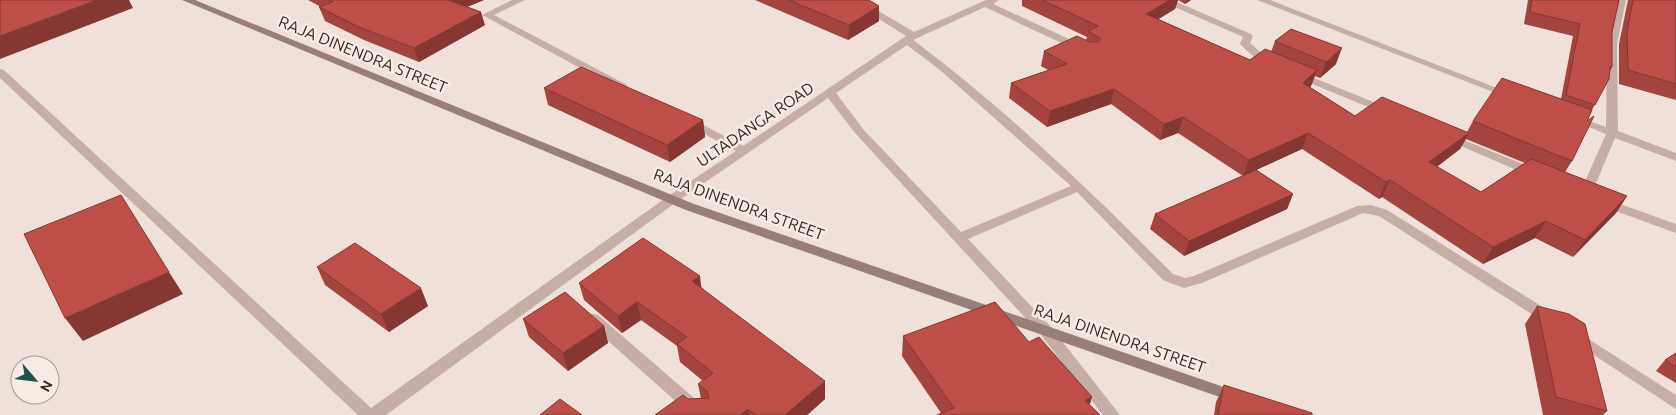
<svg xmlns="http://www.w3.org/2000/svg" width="1676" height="415" font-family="Ubuntu,sans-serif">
  <rect width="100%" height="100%" fill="#efe0d9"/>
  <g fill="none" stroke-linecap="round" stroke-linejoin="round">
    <g fill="#c6aea6" fill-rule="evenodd">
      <polygon points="512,0 525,0 494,15 627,85 627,89 619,89 482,15"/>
      <path d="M849,0H860L914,32L986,0H999L993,4L1084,46V50H1076L985,7L913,40C1007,110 1091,192 1173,274L1185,278L1194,276L1357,206L1371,205L1387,210L1554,314L1556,318L1554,322H1544L1379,216L1363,213L1202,283L1184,288L1163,280L1077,192L968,239L1051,327L1120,415H1103L1041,335L855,133L828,98L675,203L386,415H358L0,78V69L4,70L371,408L667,197L736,151L686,124L684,122L686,120H694L743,146L906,36ZM907,45L940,70L1071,186L961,232L863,129L836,93Z"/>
      <polygon points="1159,0 1172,0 1251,34 1253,36 1250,43 1267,58 1276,63 1271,66 1259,62 1240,44 1243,37"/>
      <polygon points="1257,0 1270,0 1515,95 1510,98 1506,97"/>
      <polygon points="1616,0 1626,0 1617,44 1618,131 1676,153 1676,161 1615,138 1591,195 1585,199 1579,195 1606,134 1569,119 1575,116 1606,127 1607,44"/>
      <polygon points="1299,72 1391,109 1392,111 1387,114 1383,113 1295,77 1295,73"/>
      <polygon points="1449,134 1538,170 1540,173 1538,176 1530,176 1445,139 1443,137 1445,135"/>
      <polygon points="1603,198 1676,224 1676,233 1599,205 1597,202 1599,199"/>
      <polygon points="593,314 598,315 708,410 710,415 691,415 588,323 586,319 588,315"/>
      <polygon points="1576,331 1676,395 1676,409 1571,340 1569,336 1571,332"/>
    </g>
    <polygon fill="#997d77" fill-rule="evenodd" points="182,0 195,0 694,204 1241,393 1244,397 1241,401 1236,403 1231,401 686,210"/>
  </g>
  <g fill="#a3443e" fill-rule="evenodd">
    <polygon points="308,0 484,0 467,7 485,25 419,62 364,40 325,21 319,7 321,7"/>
    <polygon points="755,0 869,0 879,21 848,40"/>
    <path d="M1022,0H1191L1185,4L1178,0L1175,9L1158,19L1250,60L1271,52L1275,41L1336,64L1320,78L1315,76L1311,86L1310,87L1355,116L1467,132L1473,121L1561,99L1573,36L1524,24L1528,0H1619L1612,32V67L1587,121L1572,161L1565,172L1627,196L1616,213L1573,257L1535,238L1483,264L1382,197L1379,199L1302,149L1256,170L1293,194L1287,209L1184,256L1150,229L1155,214L1243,176L1178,133L1160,140L1111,104L1047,127L1009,98L1011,83L1048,70L1041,66L1044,51L1086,40L1087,37L1022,6ZM1466,139L1525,163L1481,192L1437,167L1460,149Z"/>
    <polygon points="1628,0 1676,0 1676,100 1619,84 1619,44"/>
    <polygon points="544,88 703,120 705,137 670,162 548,105"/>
    <polygon points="317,267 428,306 389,332 325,285"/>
    <polygon points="579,283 702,288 825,399 807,415 655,415 688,399 701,399 698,384 703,381 680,362 677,346 641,320 622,333 584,300"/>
    <polygon points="1537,306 1607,411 1603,415 1543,415 1525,324"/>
    <polygon points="523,319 604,326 608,343 568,371 529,337"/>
    <polygon points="903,336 1029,342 1090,405 941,413 902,356"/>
    <polygon points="1676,353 1676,383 1656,371 1665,360"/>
    <polygon points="1224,385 1312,415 1214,415 1216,402"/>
  </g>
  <g fill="#853732">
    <polygon points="97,0 129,0 133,8 0,59 0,36"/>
    <polygon points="449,0 484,0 452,13"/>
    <polygon points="1170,0 1178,0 1175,9 1142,29 1146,14"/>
    <polygon points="1186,0 1191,0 1185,4"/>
    <polygon points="879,6 879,21 848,40 849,25"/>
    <polygon points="481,12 485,25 419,62 414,48"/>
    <polygon points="1342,48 1336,64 1320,78 1326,62"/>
    <polygon points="1317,70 1311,86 1297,98 1303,83"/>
    <polygon points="1114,89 1111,104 1047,127 1050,111"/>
    <polygon points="1183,117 1178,133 1160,140 1164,124"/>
    <polygon points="703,120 705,137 670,162 667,145"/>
    <polygon points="1308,133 1302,149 1243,176 1249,160"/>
    <polygon points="1469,133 1460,149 1421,178 1429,162"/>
    <polygon points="1390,180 1382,197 1379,199 1386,182"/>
    <polygon points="1293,194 1287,209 1184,256 1189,241"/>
    <polygon points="1627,196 1616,213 1573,257 1585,240"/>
    <polygon points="1546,221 1535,238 1483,264 1493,247"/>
    <polygon points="169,272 183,294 83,341 65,318"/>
    <polygon points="700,276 702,293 692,281"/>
    <polygon points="421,288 428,306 389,332 381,314"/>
    <polygon points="637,302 641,320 622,333 618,316"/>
    <polygon points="604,326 608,343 568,371 563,353"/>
    <polygon points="825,381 825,399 807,415 785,415"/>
    <polygon points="1092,397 1087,415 1085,400"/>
    <polygon points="748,409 749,415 740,415"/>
  </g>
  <g fill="#be4f48" stroke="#853732">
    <polygon points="0,0 97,0 0,36"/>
    <polygon points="329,0 449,0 448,0 481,12 414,48 359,27 319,7 333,2"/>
    <polygon points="789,0 869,0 879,6 849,25"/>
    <polygon points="1042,0 1170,0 1146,14 1250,60 1265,49 1317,70 1303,83 1355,116 1382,97 1469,133 1429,162 1481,192 1531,159 1627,196 1585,240 1546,221 1493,247 1390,180 1386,182 1308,133 1249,160 1183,117 1164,124 1114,89 1050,111 1011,83 1067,64 1044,51 1077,36 1090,42 1098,42 1101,39 1088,31 1098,26"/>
    <polygon points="1532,0 1619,0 1612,32 1612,67 1610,67 1609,79 1595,105 1566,95 1580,24 1530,12"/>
    <polygon points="1633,0 1676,0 1676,84 1628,70 1627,31"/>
    <polygon points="1291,29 1342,48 1326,62 1275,41"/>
    <polygon points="581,67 703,120 667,145 544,88"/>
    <polygon points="1502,78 1592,110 1587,121 1594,116 1572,161 1473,121"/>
    <polygon points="1256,170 1293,194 1189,241 1155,214"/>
    <polygon points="121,195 169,272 65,318 24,234"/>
    <polygon points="643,238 700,276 692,281 825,381 785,415 756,415 748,409 740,415 655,415 683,395 688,399 709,398 707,391 698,384 713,373 677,344 687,337 637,302 618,316 579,283"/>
    <polygon points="355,243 421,288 381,314 317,267"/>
    <polygon points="565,292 604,326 563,353 523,319"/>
    <polygon points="995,302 1029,342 1039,337 1092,397 1085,400 1100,415 937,415 954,408 903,336"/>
    <polygon points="1537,306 1569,314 1585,324 1607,411 1556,397"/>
    <polygon points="1676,353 1676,367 1665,360"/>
    <polygon points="1224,385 1312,413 1312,415 1218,415"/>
    <polygon points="560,399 582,415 540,415"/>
  </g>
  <g text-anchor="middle" stroke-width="5" stroke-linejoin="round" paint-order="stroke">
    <g font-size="16" fill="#332826" stroke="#f7ebe4">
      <text transform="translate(363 54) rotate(22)" y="6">RAJA DINENDRA STREET</text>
      <text transform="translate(755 124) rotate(-34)" y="6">ULTADANGA ROAD</text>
      <text transform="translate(739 204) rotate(20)" y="6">RAJA DINENDRA STREET</text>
      <text transform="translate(1120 338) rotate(19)" y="6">RAJA DINENDRA STREET</text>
    </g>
  </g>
  <g transform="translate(35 380) rotate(118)"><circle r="24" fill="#f7ebe4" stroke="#a99d98"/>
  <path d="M0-4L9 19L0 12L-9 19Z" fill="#1f514b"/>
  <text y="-8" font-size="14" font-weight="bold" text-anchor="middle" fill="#332826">N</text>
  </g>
</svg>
